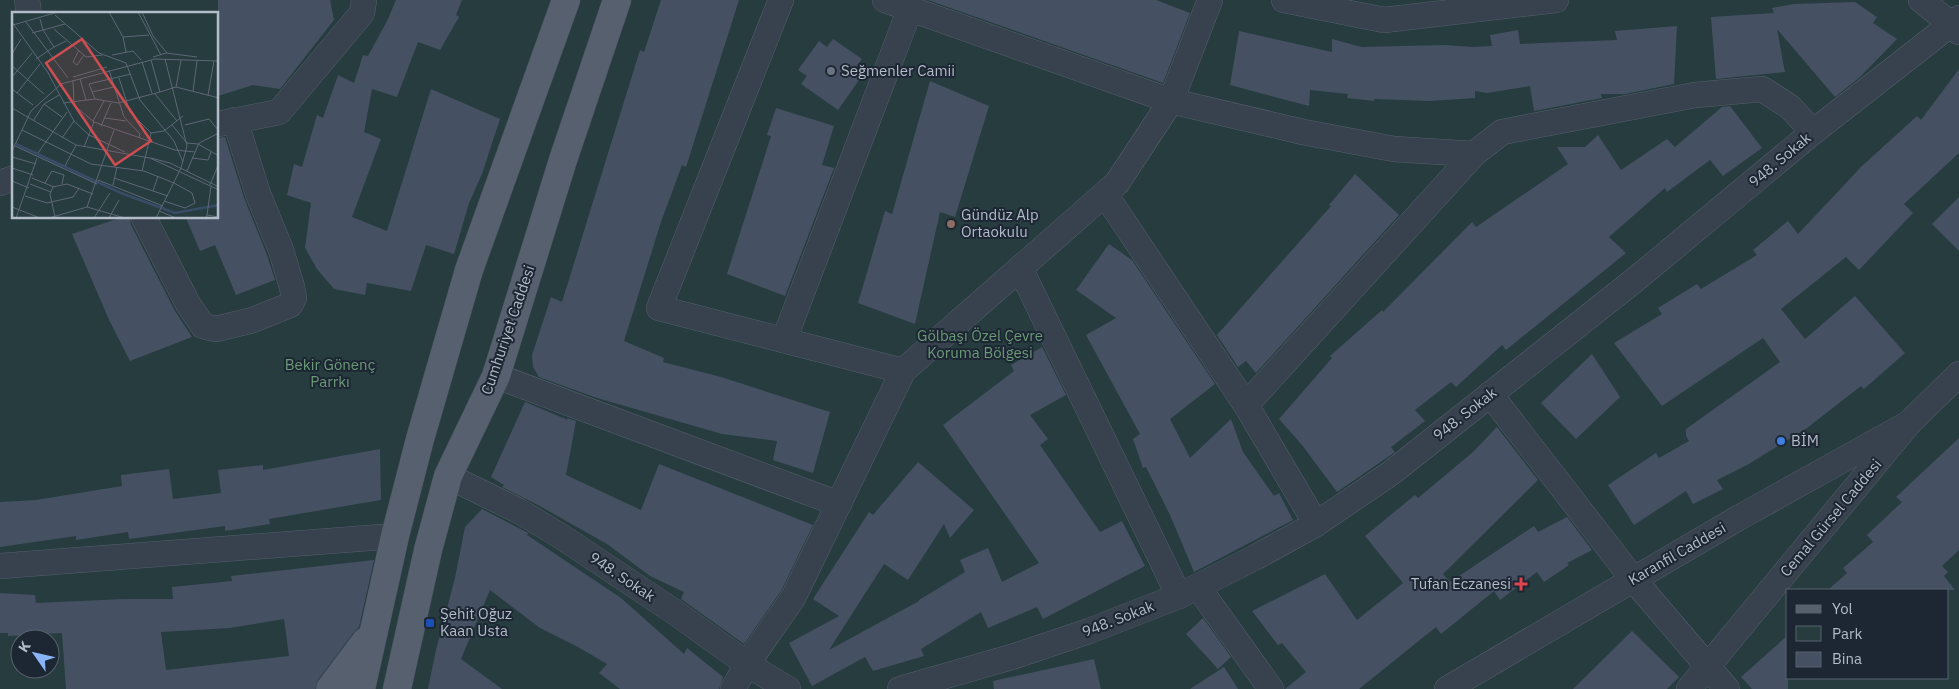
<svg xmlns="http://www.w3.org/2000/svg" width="1959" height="689" font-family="'IBM Plex Sans',sans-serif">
  <rect width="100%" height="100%" fill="#242f3e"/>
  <path fill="#263c3f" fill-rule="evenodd" d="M0,0H1959V689H0ZM14,14H218V218H14ZM1788,590H1948V678H1788ZM20,639H50V669H20Z"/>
  <g fill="#455162" fill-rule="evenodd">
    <polygon points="218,0 330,0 334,20 280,89 253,85 218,96"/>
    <polygon points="396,0 462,0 456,15 459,17 440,50 418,42 397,97 372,89 364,132 381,139 352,217 387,231 431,89 500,119 482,174 469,203 454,254 426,245 411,291 367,283 365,295 334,289 317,269 305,248 311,203 287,195 294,164 302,167 317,115 323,118 338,75 354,83 363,55 368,56 387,21"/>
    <polygon points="661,0 739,0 686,167 682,165 661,222 624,341 664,358 663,362 721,377 830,412 813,473 773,460 777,441 722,434 597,398 539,377 533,367 532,355 551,297 562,302 640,50 644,52"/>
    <polygon points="928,0 1156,0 1190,13 1163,83"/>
    <polygon points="1855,2 1877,17 1873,23 1897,39 1860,77 1835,97 1777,29 1785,72 1716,79 1711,17 1774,13 1772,8 1794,4"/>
    <polygon points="1677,26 1674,84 1625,94 1601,94 1602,98 1534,111 1530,86 1487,93 1475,91 1475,98 1430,101 1374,99 1374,101 1347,98 1348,94 1310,90 1309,106 1230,85 1239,31 1332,52 1332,39 1362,47 1444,45 1472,47 1492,46 1490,35 1518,30 1520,44 1617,40 1615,31"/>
    <polygon points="833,39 862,59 856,67 864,73 838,110 801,84 807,76 798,70 819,41 827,47"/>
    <polygon points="1959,69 1959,153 1904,204 1913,213 1859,270 1846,257 1781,309 1805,339 1855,296 1905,353 1864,389 1861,386 1807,428 1747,465 1717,480 1723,489 1693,504 1686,491 1634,525 1608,485 1656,453 1659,458 1689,441 1686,436 1686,429 1780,362 1763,338 1662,406 1614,343 1662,314 1658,308 1697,284 1701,289 1757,255 1753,250 1788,221 1798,234 1862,166 1917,116 1921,120"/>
    <polygon points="930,81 989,106 955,217 940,212 915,324 858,303 885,211 892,214"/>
    <polygon points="1730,106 1762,148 1723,176 1710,160 1667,192 1665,188 1609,237 1626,253 1506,350 1502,345 1456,387 1451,382 1415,410 1425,421 1391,447 1395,452 1337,492 1302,445 1279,419 1332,358 1330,356 1382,310 1383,312 1472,222 1476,227 1568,164 1557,147 1585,147 1598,135 1621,170 1667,139 1675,147 1722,107"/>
    <polygon points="776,108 834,126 822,165 834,168 785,296 727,274 771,136 767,135"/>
    <polygon points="225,137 244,198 267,255 275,280 236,295 215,245 200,251 186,218 218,218 218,138"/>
    <polygon points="1355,174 1399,215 1256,373 1246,361 1238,367 1217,335 1331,206 1329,205"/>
    <polygon points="1959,197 1959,251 1932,224"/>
    <polygon points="120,218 130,218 131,225 175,311 192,337 130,361 110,322 72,234"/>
    <polygon points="1109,244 1132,260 1215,384 1170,419 1190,458 1231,419 1243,452 1274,496 1279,493 1293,520 1194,572 1170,515 1146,467 1143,468 1133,439 1140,434 1086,335 1116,318 1076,290"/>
    <polygon points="1042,347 1066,395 1030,415 1048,439 1040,445 1100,532 1122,521 1145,566 1043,619 1037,607 988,628 981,612 921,649 924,656 873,671 865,657 812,686 789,643 839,616 813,599 869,512 873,515 918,462 974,510 950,538 944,524 908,580 884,564 829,650 919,601 919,600 965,572 960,560 988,548 1002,582 1039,563 943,425 1014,371 1011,365"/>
    <polygon points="1592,354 1620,397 1576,439 1541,403"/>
    <polygon points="525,402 568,420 567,418 576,421 566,475 641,510 659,464 813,525 781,591 744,644 681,599 684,592 650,576 607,544 538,505 502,487 504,485 491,477"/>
    <polygon points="1497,427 1538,480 1443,574 1450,582 1534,526 1538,532 1567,517 1592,550 1567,563 1569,565 1544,582 1537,572 1500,600 1494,591 1441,634 1436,627 1359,689 1285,689 1306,672 1282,643 1278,645 1252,611 1325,574 1357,620 1403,583 1365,536 1415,495 1418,498 1473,452"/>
    <polygon points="1959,438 1959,550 1942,566 1948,572 1944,576 1955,590 1828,590 1847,573 1843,568 1873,542 1867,535 1902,502 1896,497"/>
    <polygon points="380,449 381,500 269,519 270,524 225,531 225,526 129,539 128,532 76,540 76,536 0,547 0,502 36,500 122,486 121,475 169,469 173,499 221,493 218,470 263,465 263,470"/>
    <polygon points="482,509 528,533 527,535 621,598 684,654 687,648 723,677 719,689 620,689 599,673 607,664 578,647 540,628 490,590 461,659 502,689 428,689 436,650 455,578 465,527"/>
    <path d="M374,560L359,627L354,632L318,680L315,689H66L62,633L8,636V633H0V593L35,595L36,603L123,599H173L172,587L232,581L231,576ZM284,619L289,656L166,670L161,632L230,628Z"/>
    <polygon points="1203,618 1231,657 1218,669 1186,634"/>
    <polygon points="1632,631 1679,677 1667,689 1573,689"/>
    <polygon points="1788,635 1788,689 1752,689 1741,677"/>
    <polygon points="1094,659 1101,689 994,689 993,681"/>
    <polygon points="1224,667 1238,689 1190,689"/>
  </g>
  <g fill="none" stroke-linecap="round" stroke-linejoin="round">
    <defs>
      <g id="minor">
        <polyline points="27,0 29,14"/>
        <polyline points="781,0 659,308 903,371 1117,183 1171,101 1210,0"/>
        <polyline points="885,0 1171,101 1303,132 1394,149 1474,154 1502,132 1695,95 1762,89 1790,107 1813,132"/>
        <polyline points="1284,0 1384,20 1556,0"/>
        <polyline points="1921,0 1951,24 1959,32"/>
        <polyline points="218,124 279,112 362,13 364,0"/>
        <polyline points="0,183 14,178"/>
        <polyline points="1105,194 1246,405 1316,524"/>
        <polyline points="144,218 188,304 203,326 216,329 253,320 290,305 294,298 292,287 281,250 258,194 235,120"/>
        <polyline points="1020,268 1179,596"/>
        <polyline points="784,340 910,9"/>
        <polyline points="496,376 839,504"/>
        <polyline points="1490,394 1633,579 1727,689"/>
        <polyline points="1246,405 1474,154"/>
        <polyline points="448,476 519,511 562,537 676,613 747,664 788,689"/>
        <polyline points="0,566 395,536"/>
        <polyline points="1198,587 1271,689"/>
        <polyline points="733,689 747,664 793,598 903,371"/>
        <polyline points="900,689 1015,656 1089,631 1179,596 1256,557 1316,524 1391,473 1636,279 1813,132 1959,18"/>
        <polyline points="1447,689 1740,517 1909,423"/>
        <polyline points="1689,689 1909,423 1959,374"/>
      </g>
      <g id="major">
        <polyline points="330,689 366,641"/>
        <polyline points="361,689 395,536 420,439 469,270 566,0"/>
        <polyline points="397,689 428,550 448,476 496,376 563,160 617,0"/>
      </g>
    </defs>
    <use href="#minor" stroke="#565f6c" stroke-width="26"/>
    <use href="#major" stroke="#414a57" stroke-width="29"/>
    <use href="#minor" stroke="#38414e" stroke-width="25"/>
    <use href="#major" stroke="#56606e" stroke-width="28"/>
  </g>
  <circle fill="#6b7280" stroke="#1d2633" stroke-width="2" cx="831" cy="71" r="5"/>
  <circle fill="#8d6e63" stroke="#1d2633" stroke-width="2" cx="951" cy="224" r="5"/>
  <circle fill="#3f7fe0" stroke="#1d2633" stroke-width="2" cx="1781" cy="441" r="5"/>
  <path fill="#e0444e" stroke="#1d2633" stroke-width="2" d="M1518.5 576.5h5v5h5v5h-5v5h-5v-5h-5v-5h5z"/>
  <rect fill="#1a4fb4" stroke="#1d2633" stroke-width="2" x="425" y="618" width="10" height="10" rx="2.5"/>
  <g text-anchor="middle" stroke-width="4" stroke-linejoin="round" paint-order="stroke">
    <g font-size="15" fill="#b4bcc9" stroke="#1d2633" text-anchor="start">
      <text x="841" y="76">Seğmenler Camii</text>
      <text x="961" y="220">Gündüz Alp<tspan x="961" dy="17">Ortaokulu</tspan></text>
      <text x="1791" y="446">BİM</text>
      <text x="1511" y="589" text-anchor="end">Tufan Eczanesi</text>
      <text x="440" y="619">Şehit Oğuz<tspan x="440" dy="17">Kaan Usta</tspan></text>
    </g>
    <g font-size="15" fill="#b4bcc9" stroke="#1d2633">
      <text transform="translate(1780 160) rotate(-40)" y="5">948. Sokak</text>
      <text transform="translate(508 330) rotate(-71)" y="5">Cumhuriyet Caddesi</text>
      <text transform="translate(1465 414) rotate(-38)" y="5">948. Sokak</text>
      <text transform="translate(1831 518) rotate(-50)" y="5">Cemal Gürsel Caddesi</text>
      <text transform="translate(1677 554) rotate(-30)" y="5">Karanfil Caddesi</text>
      <text transform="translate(622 577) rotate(34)" y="5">948. Sokak</text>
      <text transform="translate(1118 619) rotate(-21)" y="5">948. Sokak</text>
    </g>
    <g font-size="15" fill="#6b9a76" stroke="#1d2633">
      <text x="980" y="341">Gölbaşı Özel Çevre<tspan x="980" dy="17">Koruma Bölgesi</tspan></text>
      <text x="330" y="370">Bekir Gönenç<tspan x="330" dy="17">Parrkı</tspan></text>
    </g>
  </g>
  <g transform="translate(12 12)">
    <rect width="206" height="206" fill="#242f3e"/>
    <path d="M0,0H206V206H0Z" fill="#263c3f"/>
    <path fill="none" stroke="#394c67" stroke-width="2.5" d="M4,132L109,181L163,201L207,193"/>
    <path fill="none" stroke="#5e6776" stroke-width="1" d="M78,0H118M97,0L111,25L114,40M126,0L149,43M130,0L141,24L155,41M43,3L87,41L114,51L128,88L162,129L171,150M28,7L31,18L42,35L54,29M0,10L37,62M14,10L56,66M1,13L46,0M42,17L74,45L90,43M20,21L53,12M111,25L137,23M67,38L61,50L65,53L72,43M0,42L9,27M100,43L121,39L129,48M141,45L154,41L185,45M24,47L42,35M130,50L140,81M0,54L32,82M97,58L112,105L128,122L127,126M36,61L62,109L77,123L113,140M119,62L77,72L83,87L106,91L148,80L139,48M0,65L20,41M61,65L95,55M107,66L118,100L139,121L152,119L171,104M68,67L74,88M61,68L62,93L82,110L163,138L183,140M164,75L169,48M0,77L21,93M181,79L185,49M80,80L102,75M148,80L164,75L207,86M5,81L28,52M143,82L165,109M196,83L202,49M51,91L83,87M32,92L47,83M0,96L64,133L138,146L207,178M93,106L114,109M21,109L32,92L50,105M81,109L92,89M160,113L175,131L186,132L207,144M173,113L197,107L207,119M89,114L99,91M10,118L79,152L132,159L162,171L180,181L183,191L173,196L152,189M50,126L62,109M3,134L85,172M72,135L82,110M0,139L19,99L49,72L143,47L207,49M26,141L55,100M0,145L24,152M139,146L158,151L207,175M180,146L196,148L199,140M53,154L64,133M0,156L21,163M130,159L139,121M175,159L187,131L207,121M20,166L42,175M102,166L156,184M86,168L151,194M0,169L17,176M33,171L40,159L52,163L50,172M18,172L39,180M101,173L105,155M198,173L207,151M141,179L146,164M13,184L35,191L61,185L67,176M0,195L28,206M75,195L102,118M147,199L164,206M195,203L199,174M43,205L38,182L41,175L55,172L81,182M4,206L25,146M37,206L75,195L113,206M82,206L98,181M97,206L107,188M144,206L169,156L175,134L153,47M194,206L195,203L207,205"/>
    <path fill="#ce4d50" fill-opacity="0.15" stroke="#ce4d50" stroke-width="2.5" d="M70,27L139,129L103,153L34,51Z"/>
    <rect width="206" height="206" fill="none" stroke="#b4bcc9" stroke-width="2.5"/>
  </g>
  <rect x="1786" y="589" width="162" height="90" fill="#1d2633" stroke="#59626f"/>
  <rect x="1796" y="605" width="25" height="8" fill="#56606e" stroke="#59626f"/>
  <text x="1832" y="614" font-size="15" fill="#b4bcc9">Yol</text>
  <rect x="1796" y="626" width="25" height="15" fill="#263c3f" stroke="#59626f"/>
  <text x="1832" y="639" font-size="15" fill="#b4bcc9">Park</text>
  <rect x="1796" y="652" width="25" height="15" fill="#455162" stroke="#59626f"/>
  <text x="1832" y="664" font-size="15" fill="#b4bcc9">Bina</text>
  <g transform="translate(35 654) rotate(304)"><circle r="24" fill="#1d2633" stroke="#59626f"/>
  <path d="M0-4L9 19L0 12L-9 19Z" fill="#8ab4f8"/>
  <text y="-8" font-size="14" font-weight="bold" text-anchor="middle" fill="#b4bcc9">K</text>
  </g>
</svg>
